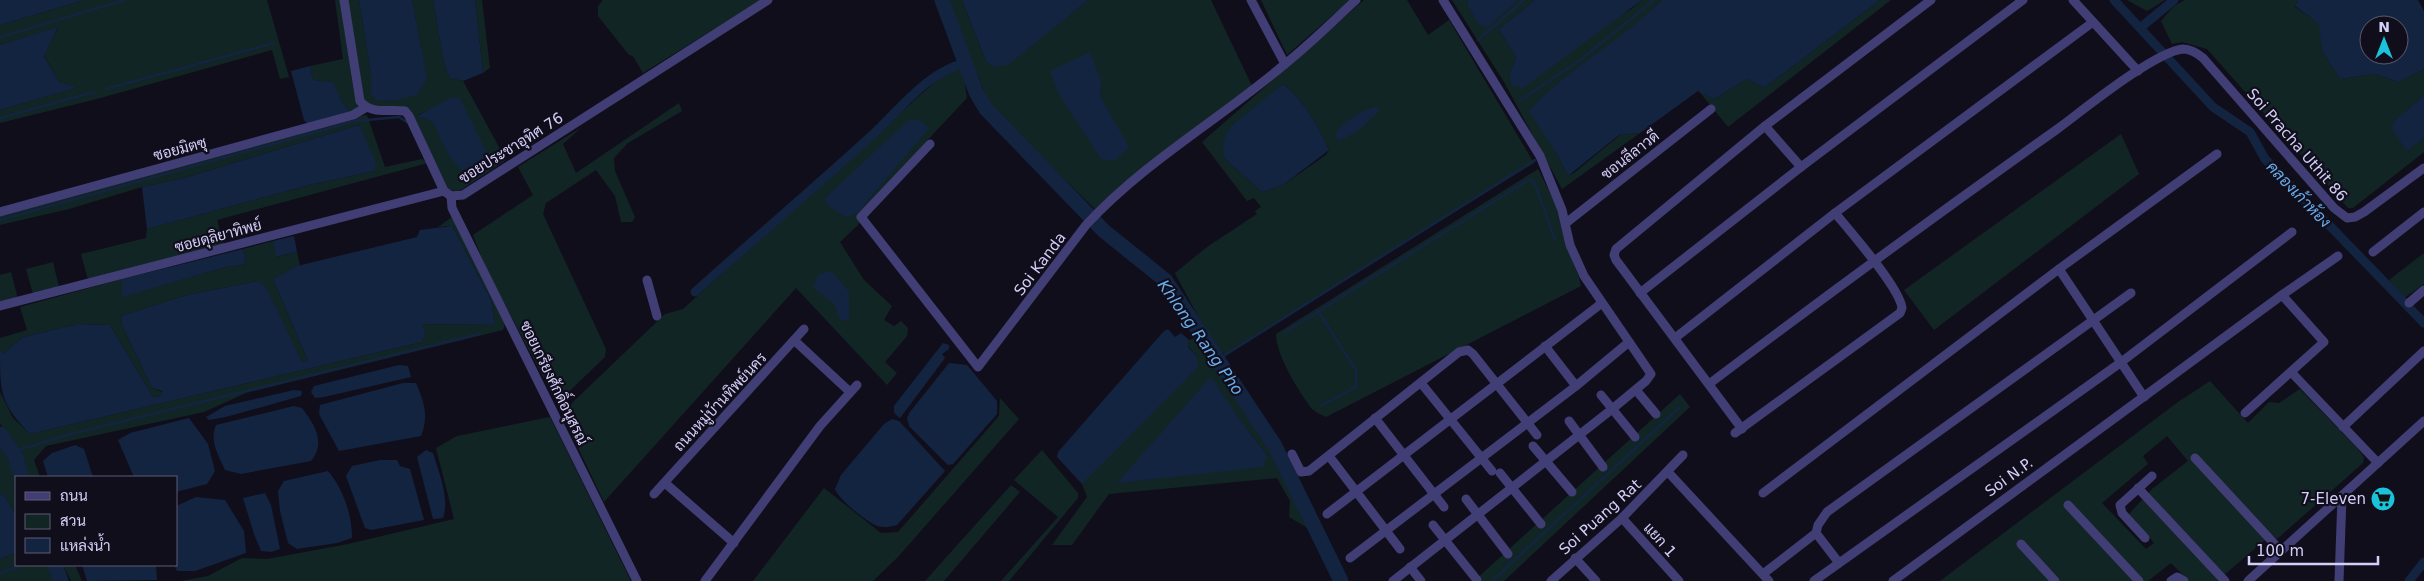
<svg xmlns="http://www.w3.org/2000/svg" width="2424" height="581" font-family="'DejaVu Sans',Sarabun,sans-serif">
  <rect width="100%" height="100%" fill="#110e1c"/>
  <g fill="#122525" fill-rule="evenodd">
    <polygon points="84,0 267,0 289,77 280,79 272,50 97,99 0,123 0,110 77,87 59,82 44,55 58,28 0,45 0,25"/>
    <polygon points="335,0 340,0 354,93 359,107 350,112 342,102 332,82 313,80 310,66 343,59"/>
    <path d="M347,0H359L371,74V94L416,22L412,0H433L444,64L450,78L463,81L506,160L461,190L454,191L448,189L414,117L365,103L361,92ZM459,97L439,133L432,121L417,115Z"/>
    <polygon points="475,0 482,0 490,68 483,73"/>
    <polygon points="603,0 761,0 643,73 633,56 629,55 598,16 598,6"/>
    <polygon points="947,0 962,0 986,61 1064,19 1088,0 1211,0 1252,86 1096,210 991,108"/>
    <polygon points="1261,0 1350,0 1287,55"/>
    <path d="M1364,0H1407L1428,35L1449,20L1534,163L1225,354L1216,350L1175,273L1207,247L1257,214L1255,211L1261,207L1254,198L1247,201L1202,142ZM1283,84C1304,101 1319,126 1329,150L1326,155L1283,185L1262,192L1224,158L1268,98Z"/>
    <polygon points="1452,0 1467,0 1468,5 1487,27 1518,0 1535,0 1499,29 1516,58 1510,72 1630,10 1642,0 1662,0 1646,16 1555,151 1568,176 1574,173 1620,135 1640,133 1562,189 1504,82"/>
    <polygon points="1880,0 1891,0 1728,127 1698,90 1714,99 1747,79 1764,88"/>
    <polygon points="2127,0 2165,0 2147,11"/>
    <polygon points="2185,0 2298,0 2295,7 2320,24 2322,51 2340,79 2374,74 2399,82 2424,69 2424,95 2394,121 2407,150 2424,138 2424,152 2353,208 2348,208 2207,49 2182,42 2172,44 2161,21 2174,6"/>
    <polygon points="956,68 963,72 967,98 890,180 858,225 840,242 864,280 892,306 884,320 894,326 901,321 908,328 907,336 885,362 897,373 887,385 796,288 604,502 563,416 573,402 665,314 683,309 938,79"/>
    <polygon points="679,103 682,111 628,143 614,158 615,171 635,217 632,222 621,222 615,196 596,170 546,203 543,214 606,349 605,357 557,403 486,269 473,235 533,195 518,167 582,127 563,144 576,173"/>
    <polygon points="367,115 385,167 422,159 428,163 217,220 224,244 88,280 81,254 146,238 147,229 309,185 375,171 359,125 184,178 142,187 69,209 0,225 0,214 360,116"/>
    <polygon points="2121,134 2139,174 1934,330 1904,290"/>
    <path d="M1538,169L1560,213L1566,246L1579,277L1581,286L1326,417C1321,415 1316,412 1312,409C1299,392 1276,355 1276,334Z"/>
    <polygon points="452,217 505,324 503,330 246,393 204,412 46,446 34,460 40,477 28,477 17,451 0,423 0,392 13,418 30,434 422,342 426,333 422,324 495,325 491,300 452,226 438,227"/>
    <polygon points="273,241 277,257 297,252 300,265 273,279 308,361 302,362 258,281 187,295 121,316 122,325 152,388 162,392 161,396 153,397 110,325 79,324 23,337 4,353 0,350 0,338 27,330 20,307 122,279 123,296 222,268 246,264 243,249"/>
    <polygon points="2424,253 2424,284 2404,298 2389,280"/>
    <polygon points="53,262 59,287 33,294 26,269"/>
    <polygon points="11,272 18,299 0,303 0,275"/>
    <path d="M1195,338L1272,448L1311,530L1289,517L1290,501L1277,478L1109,494L1072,545H1052L1087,497L1082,484L1197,356L1188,346L1189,340ZM1245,427L1267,455L1117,482Z"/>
    <path d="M2210,381L2248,423L2269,402L2279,403L2300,389L2357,448L2364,457L2363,463L2277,539L2272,534L2217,581H2189L2171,563L2148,581H1940L2178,402ZM2167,436L2188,461L2152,489L2129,514L2154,543L2146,549L2102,503L2148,464L2143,456Z"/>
    <polygon points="1680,394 1690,407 1504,581 1474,581"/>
    <polygon points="1000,398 1019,419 898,557 873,581 753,581 824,488 881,533 898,532 999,416"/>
    <polygon points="550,417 631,581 181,581 208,576 242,558 267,559 348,544 454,519 436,448 457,436"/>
    <polygon points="0,443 17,477 16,515 3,493 0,496"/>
    <polygon points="1042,450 1078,493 1078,498 1009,581 1001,581 1058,517 1014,480"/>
    <polygon points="1011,485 1020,492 944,581 925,581"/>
    <polygon points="16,553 16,565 52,565 58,581 0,581 0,559"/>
    <polygon points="63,565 75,565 82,581 71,581"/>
  </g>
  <g fill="#132440" fill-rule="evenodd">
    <polygon points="0,0 84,0 0,25"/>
    <polygon points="359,0 412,0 427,79 417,95 396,100 377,101 371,94 371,74"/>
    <polygon points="433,0 475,0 483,73 463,81 450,78 444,64"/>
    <polygon points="962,0 1088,0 1008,65 994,67 986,61"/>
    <polygon points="1467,0 1518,0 1488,27 1479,25 1468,5"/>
    <polygon points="1535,0 1642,0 1523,88 1511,85 1510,72 1516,58 1499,29"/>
    <path d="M1662,0H1880L1764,88L1747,79L1714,99L1698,91L1640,133L1619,135L1568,176L1555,151L1529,111C1568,68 1622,41 1662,0Z"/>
    <path d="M2298,0H2418L2424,11V69L2399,82L2374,74L2340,79L2322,51L2319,24L2295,6ZM2369,25H2399V55H2369Z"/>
    <polygon points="58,27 44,56 59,82 78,87 0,110 0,45"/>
    <polygon points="1090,52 1101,81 1100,96 1129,147 1114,161 1101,159 1060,96 1050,71"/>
    <polygon points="310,66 313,80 333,82 342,102 350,112 308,124 304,120 291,71"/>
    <path d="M1283,84C1304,101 1319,126 1329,150L1283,185L1262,192L1224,158L1223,142L1228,131L1235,123Z"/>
    <polygon points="2424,95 2424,138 2407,151 2392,129 2394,121"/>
    <path d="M459,97L490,159C484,163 477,169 470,171C454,176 439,133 432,121L417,116L448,99Z"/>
    <path d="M1377,106L1379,111C1369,121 1351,139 1337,140L1336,133C1345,120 1362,110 1377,106Z"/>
    <polygon points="909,120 920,120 929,128 857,213 846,217 831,208 824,199"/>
    <polygon points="359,125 376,163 375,171 309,185 147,229 142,187 184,178"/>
    <path d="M452,226L491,300L495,325L422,324L426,333L422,342L30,434C0,403 0,393 0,350L4,353L23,337L79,324L110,325L153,397L161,396L162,391L152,388L122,325L121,316L187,295L258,281L266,287L302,362L308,361L273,279L297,266L417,237L420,230Z"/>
    <polygon points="294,236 297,252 276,257 273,241"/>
    <polygon points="243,249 246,264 222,268 122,297 122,279"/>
    <polygon points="831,271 849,292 849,320 840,320 834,304 813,287 819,274"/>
    <polygon points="1168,329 1175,337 1181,333 1189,340 1188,347 1197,356 1198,367 1082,484 1057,457 1058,452 1164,331"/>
    <polygon points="943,343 949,345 949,349 942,354 945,358 900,418 894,413 894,406"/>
    <polygon points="949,363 967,365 997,401 997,414 953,464 948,465 909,426 907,418 910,412"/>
    <polygon points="399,365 408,366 411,377 324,397 315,398 311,392 314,386"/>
    <polygon points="1211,377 1245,427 1267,455 1263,467 1117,483"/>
    <path d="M403,383H416C424,402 429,416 421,436L339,451L319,414L320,405Z"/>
    <polygon points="294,390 302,391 301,396 226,417 209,420 206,417 225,406"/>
    <path d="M294,406L302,408C315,425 326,443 311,461L241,474L225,470C219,456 209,441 216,425Z"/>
    <polygon points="189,418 208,444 215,471 207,484 176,492 176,477 134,477 118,440 130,433"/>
    <path d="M892,419L899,421L945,471L897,525C890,527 884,528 877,526C866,521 839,500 835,489L841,475L884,424Z"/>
    <polygon points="75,445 84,449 93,477 48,477 43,461 52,453"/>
    <path d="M426,450L433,453C439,473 450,499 443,518L433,519L417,457Z"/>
    <polygon points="380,460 397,460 400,466 410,469 424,520 371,530 365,528 346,476 352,466"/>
    <path d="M328,471C343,489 352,514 352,538L337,543L297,549L288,543L280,511L278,491L284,481Z"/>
    <polygon points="3,493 16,515 16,553 0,559 0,496"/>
    <polygon points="265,493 271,505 280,549 271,552 261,551 254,534 243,498"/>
    <polygon points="196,497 225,500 244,531 246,553 195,571 177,571 174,565 176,565 176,506"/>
    <polygon points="82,565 156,565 157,580 87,581"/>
  </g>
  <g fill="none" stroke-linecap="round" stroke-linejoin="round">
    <g stroke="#132440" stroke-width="2.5">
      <polyline points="0,37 125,0"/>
      <polyline points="1478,40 1524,0"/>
      <polyline points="106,89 274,43"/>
      <polyline points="1519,101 1579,61 1654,0"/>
      <polyline points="0,118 94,92"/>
      <polyline points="0,220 356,121 399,117 407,122"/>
      <polyline points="1318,311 1356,370 1356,387 1322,405"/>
      <polyline points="1284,333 1530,179 1535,184 1555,240"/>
      <polyline points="1217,360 1535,160"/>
      <polyline points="12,452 71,434 479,334"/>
      <polyline points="0,573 22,565"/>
      <polyline points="1492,581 1679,408"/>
    </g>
    <g stroke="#132440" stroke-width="9">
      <polyline points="2114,0 2213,107 2250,132 2265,159 2424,323"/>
      <polyline points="2140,28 2174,0"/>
      <path d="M695,292C753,240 813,189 870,137C899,111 926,72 966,63"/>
      <polyline points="2409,581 2424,562"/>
    </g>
    <g stroke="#132440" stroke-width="15">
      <polyline points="942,0 976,92 986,109 1104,231 1165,280 1275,446 1341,581"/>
      <polyline points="0,434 15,456 22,477"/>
      <polyline points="55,565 61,581"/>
    </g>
    <g stroke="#413e76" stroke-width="9">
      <path d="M344,0L360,101C371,115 389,109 405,111L409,116L444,191L451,196L463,195L768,0"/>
      <polyline points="1251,0 1285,64"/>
      <polyline points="2073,0 2138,71"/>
      <polyline points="1765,126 1801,167"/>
      <path d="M930,144L861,217L978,367L1086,225C1144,162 1220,119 1285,64C1310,44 1333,21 1356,0"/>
      <polyline points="451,196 452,208 637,581"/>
      <polyline points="0,212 353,115 365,108"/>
      <polyline points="1566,223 1711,109"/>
      <polyline points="2373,252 2424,212"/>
      <polyline points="2059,269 2144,397"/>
      <polyline points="647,280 657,316"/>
      <polyline points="1640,293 1801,167 2023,0"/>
      <polyline points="2282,295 2338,256"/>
      <polyline points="2409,303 2424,290"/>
      <polyline points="0,306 444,191"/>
      <polyline points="1675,338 1835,213 2093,22"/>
      <polyline points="795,341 850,392"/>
      <polyline points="1545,346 1576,386"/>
      <polyline points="2292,373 2378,463"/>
      <polyline points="1421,383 1492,471"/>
      <path d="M1709,384C1823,298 1939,213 2056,130C2082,111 2154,52 2183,49C2191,49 2197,53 2203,58L2334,208L2347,218L2355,217L2364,212L2424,168"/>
      <polyline points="1636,390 1656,414"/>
      <polyline points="1601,395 1635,437"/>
      <polyline points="1375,418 1444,507"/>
      <polyline points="1569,421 1603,467"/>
      <polyline points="2343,427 2424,351"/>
      <polyline points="1742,429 1616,260 1614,255 1616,249 1765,126 1931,0"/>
      <path d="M1735,433L1900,313L1902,308C1900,288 1850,231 1835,213"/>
      <polyline points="1533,446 1572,492"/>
      <polyline points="1292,454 1301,472 1309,471 1459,352 1468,350 1473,354 1537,435"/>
      <polyline points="1329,456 1400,549"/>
      <polyline points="2195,458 2281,551"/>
      <polyline points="1668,472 1769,581"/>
      <polyline points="1500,473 1541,524"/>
      <polyline points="665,483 734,543"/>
      <polyline points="2138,488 2225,581"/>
      <polyline points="1763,493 2059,269 2217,154"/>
      <polyline points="654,494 804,329"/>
      <polyline points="1466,499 1508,554"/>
      <polyline points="2068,505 2139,581"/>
      <polyline points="1327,514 1602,303"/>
      <polyline points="1622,518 1679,581"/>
      <polyline points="1433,525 1477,580"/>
      <polyline points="1816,533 1818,525 1827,512 2131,293"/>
      <polyline points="2145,538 2122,513 2120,505 2152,476"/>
      <polyline points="2021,544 2055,581"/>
      <polyline points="1350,558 1576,386 1629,342"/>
      <polyline points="1575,558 1596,581"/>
      <polyline points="1410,567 1421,581"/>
      <polyline points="1763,574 1816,533 1839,563"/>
      <polyline points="705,581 820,426 857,385"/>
      <polyline points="1393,581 1611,410 1646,381 1651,374 1584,276 1570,245 1562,210 1540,156 1443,0"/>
      <polyline points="1551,581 1622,518 1683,455"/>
      <polyline points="1814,581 2120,363 2292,232"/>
      <polyline points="1893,581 2282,295 2324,342 2245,413"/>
      <polyline points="2171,581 2177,577 2184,581"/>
      <polyline points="2248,581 2424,421"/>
      <polyline points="2339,581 2342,497"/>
    </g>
  </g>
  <defs>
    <symbol id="supermarket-disc" viewBox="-11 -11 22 22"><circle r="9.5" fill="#1ac3da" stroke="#110e1c"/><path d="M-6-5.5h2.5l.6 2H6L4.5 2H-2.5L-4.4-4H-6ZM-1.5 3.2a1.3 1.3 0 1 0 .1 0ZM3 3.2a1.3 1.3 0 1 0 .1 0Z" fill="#111"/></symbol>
  </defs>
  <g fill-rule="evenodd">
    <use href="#supermarket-disc" x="2369" y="485" width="28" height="28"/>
  </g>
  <g text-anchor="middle" stroke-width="4.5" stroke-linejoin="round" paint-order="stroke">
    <g font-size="15" fill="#d4cff9" stroke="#110e1c">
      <text transform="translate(2297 145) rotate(49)" y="5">Soi Pracha Uthit 86</text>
      <text transform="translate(511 148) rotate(-32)" y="5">ซอยประชาอุทิศ 76</text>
      <text transform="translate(180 149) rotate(-15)" y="5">ซอยมิตซุ</text>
      <text transform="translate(1630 155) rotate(-38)" y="5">ซอนลีลาวดี</text>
      <text transform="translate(218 236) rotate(-15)" y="5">ซอยดุลิยาทิพย์</text>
      <text transform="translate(1040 264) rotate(-53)" y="5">Soi Kanda</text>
      <text transform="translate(554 383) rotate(64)" y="5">ซอยเกรียงศักดิ์อนุสรณ์</text>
      <text transform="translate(720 402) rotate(-47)" y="5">ถนนหมู่บ้านทิพย์นคร</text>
      <text transform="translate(2009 477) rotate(-36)" y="5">Soi N.P.</text>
      <text transform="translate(1600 517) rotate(-42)" y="5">Soi Puang Rat</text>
      <text transform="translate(1660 540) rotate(48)" y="5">แยก 1</text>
    </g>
    <g font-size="15" fill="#d4cff9" stroke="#110e1c" text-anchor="end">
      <text x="2366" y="504">7-Eleven</text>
    </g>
    <g font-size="16" font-style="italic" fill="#69aded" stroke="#110e1c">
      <text transform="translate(2299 194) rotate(46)" y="6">คลองเก้าห้อง</text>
      <text transform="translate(1201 337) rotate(55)" y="6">Khlong Rang Pho</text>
    </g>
  </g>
  <rect x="15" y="476" width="162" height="90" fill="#110e1c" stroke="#5f5b74"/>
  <rect x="25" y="492" width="25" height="8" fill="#413e76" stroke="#5f5b74"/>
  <text x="60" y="501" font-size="15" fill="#d4cff9">ถนน</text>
  <rect x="25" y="514" width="25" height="15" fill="#122525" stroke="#5f5b74"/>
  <text x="60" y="526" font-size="15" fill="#d4cff9">สวน</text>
  <rect x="25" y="538" width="25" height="15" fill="#132440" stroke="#5f5b74"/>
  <text x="60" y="551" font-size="15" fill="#d4cff9">แหล่งน้ำ</text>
  <g transform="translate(2384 40)"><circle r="24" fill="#110e1c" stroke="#5f5b74"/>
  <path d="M0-4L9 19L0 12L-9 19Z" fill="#1ac3da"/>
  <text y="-8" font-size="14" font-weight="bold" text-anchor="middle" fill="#d4cff9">N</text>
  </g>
  <path d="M2249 556v8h129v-8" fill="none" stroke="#d4cff9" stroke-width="2.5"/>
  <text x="2256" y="556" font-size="15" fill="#d4cff9" stroke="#110e1c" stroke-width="4" paint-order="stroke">100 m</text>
</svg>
